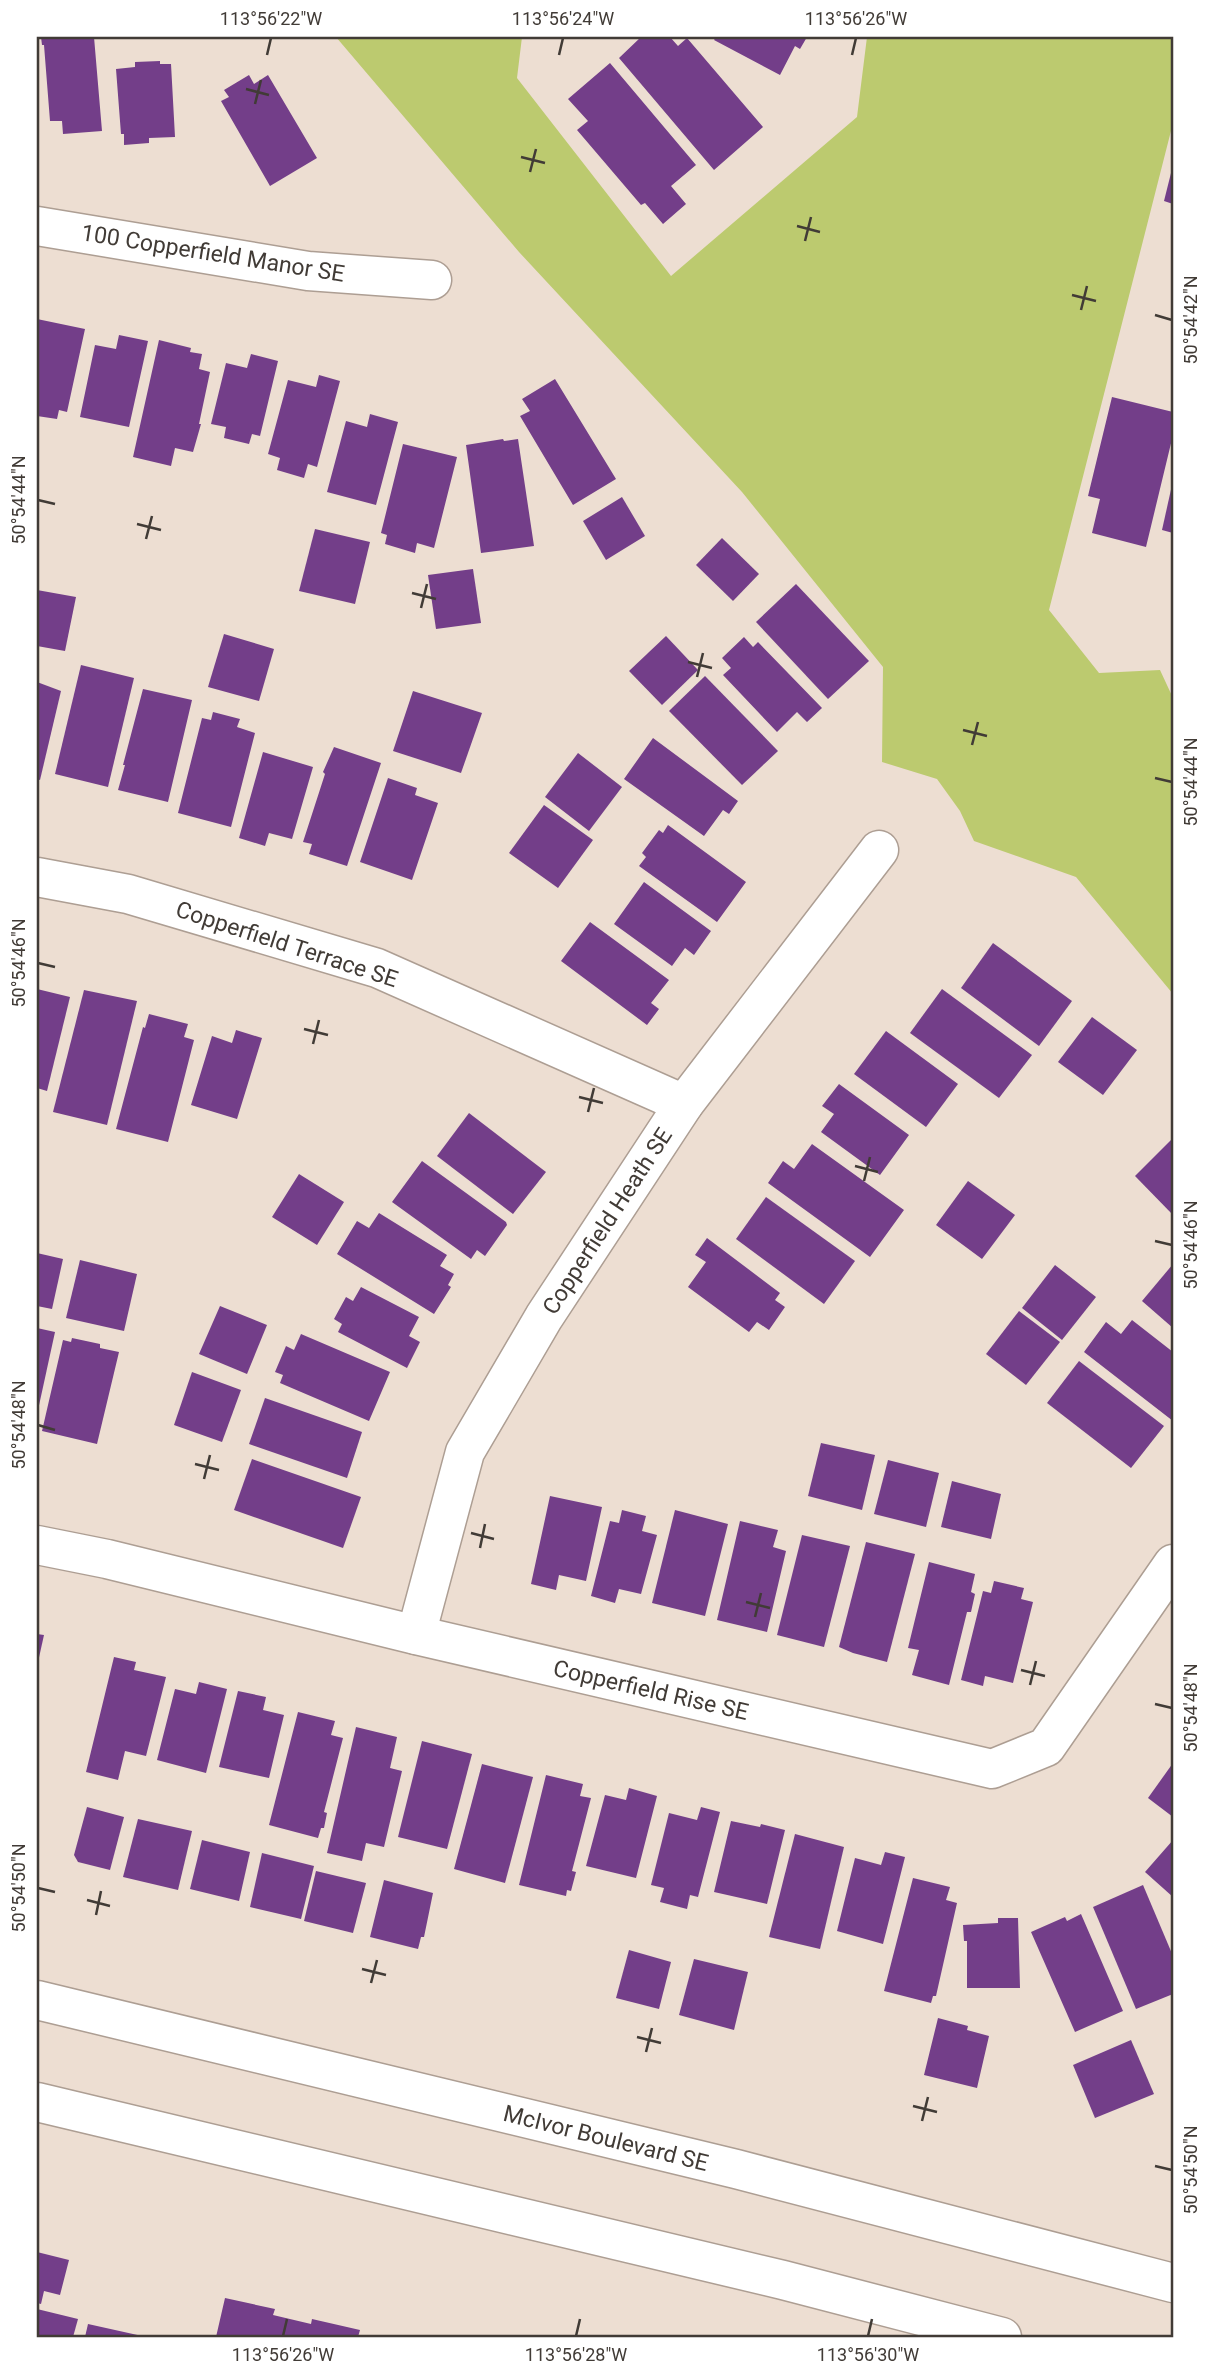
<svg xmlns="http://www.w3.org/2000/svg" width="1210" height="2374" font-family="Roboto,sans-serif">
  <rect width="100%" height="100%" fill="#edded2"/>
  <polygon fill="#bcca6f" points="336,37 522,37 517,78 671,276 857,117 867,37 1173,37 1173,123 1049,610 1099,673 1160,670 1173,698 1173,994 1076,877 974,841 960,811 937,779 882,762 883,667 742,492 519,252"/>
  <g fill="#733e89">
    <polygon points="41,37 94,37 102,131 63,134 62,121 50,121 44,45 42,45"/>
    <polygon points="641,37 670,37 678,46 687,38 763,127 714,170 619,58"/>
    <polygon points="716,37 807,37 800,49 795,46 780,75 714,40"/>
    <polygon points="160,61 160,64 171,64 175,137 149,138 149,143 124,145 124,134 121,134 116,69 135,67 135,62"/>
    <polygon points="610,63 696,165 671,186 686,204 663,224 645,203 641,205 577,130 588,121 568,99"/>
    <polygon points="249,75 254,84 268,75 317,158 270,186 221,101 229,97 224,90"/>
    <polygon points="1172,169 1173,169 1173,204 1164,201"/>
    <polygon points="37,319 85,329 67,412 59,410 57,419 37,416"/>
    <polygon points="119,335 148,341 129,427 80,417 95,345 116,349"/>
    <polygon points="159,340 191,348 190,352 202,354 199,369 210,372 199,424 201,424 193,452 175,448 171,466 133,457"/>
    <polygon points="251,354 278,361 260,436 252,434 249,444 224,438 226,427 211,424 226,363 247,368"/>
    <polygon points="319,375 340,381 317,467 308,464 304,478 277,470 280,458 268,454 288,380 316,387"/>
    <polygon points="555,379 616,479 573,505 520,416 530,411 522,399"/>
    <polygon points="1112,397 1173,412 1173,435 1146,547 1092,533 1100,499 1088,496"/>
    <polygon points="370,414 398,422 376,505 327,492 346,421 367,427"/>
    <polygon points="503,439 504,441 518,439 534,546 481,553 466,445"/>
    <polygon points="403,444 457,457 434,548 417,543 415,553 385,544 387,535 381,533"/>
    <polygon points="1172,485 1173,485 1173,533 1162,530"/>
    <polygon points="622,497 645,536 606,560 583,521"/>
    <polygon points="315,529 370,542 355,604 299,591"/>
    <polygon points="722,538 759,574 733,601 696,565"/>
    <polygon points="473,569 481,623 436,629 428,575"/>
    <polygon points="796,584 869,661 828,699 756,622"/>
    <polygon points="37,590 76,597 65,651 37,646"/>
    <polygon points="224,634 274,649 259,701 208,687"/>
    <polygon points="666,636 698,670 662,705 629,671"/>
    <polygon points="744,637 753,647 758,642 822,708 807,722 797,712 777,732 723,675 731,668 722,658"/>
    <polygon points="81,665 134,678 108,787 55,774"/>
    <polygon points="705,676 778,751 742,785 669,711"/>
    <polygon points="37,682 61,691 40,780 37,779"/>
    <polygon points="143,689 192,700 168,802 118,790 125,765 123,765"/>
    <polygon points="413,691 482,713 461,773 393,751"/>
    <polygon points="213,712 240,719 237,727 255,733 231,827 178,813 202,718 211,720"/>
    <polygon points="653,738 738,801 729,814 723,810 704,836 624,779"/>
    <polygon points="334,747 381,763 347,866 309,854 312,844 303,842 325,774 323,772"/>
    <polygon points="263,752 313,767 292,839 269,833 265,846 239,838"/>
    <polygon points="578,753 622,787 589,831 545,797"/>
    <polygon points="388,778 417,788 415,795 438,803 412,880 360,862"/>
    <polygon points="544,805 593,840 558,888 509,853"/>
    <polygon points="668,825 746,882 717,922 639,866 646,857 642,853 659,830 663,833"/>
    <polygon points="644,882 711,931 694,955 685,948 672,966 614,924"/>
    <polygon points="590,922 669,980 651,1003 659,1009 647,1025 561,961"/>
    <polygon points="993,943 1072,1001 1039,1046 961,988"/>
    <polygon points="37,989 70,997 47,1091 37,1088"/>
    <polygon points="942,989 1032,1055 999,1098 910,1033"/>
    <polygon points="84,990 137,1001 107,1125 53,1112"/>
    <polygon points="149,1014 188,1024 184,1037 194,1040 168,1142 116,1129 143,1027 145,1028"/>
    <polygon points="1092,1017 1137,1050 1103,1095 1058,1062"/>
    <polygon points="236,1030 262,1038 237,1119 191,1105 212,1036 232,1043"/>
    <polygon points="886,1031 958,1084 926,1127 854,1074"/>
    <polygon points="839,1084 909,1135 880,1175 821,1132 834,1114 822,1106"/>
    <polygon points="469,1113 546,1172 513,1214 437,1156"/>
    <polygon points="1173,1138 1173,1215 1135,1176"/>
    <polygon points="812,1144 904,1210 870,1257 768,1183 783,1161 794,1169"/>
    <polygon points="422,1161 506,1222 507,1225 485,1256 477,1250 471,1259 392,1202"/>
    <polygon points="299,1174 344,1202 317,1245 272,1217"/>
    <polygon points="968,1181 1015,1215 982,1259 936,1225"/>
    <polygon points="766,1197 855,1261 824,1304 736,1239"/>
    <polygon points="379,1213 447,1255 440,1266 454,1274 448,1285 451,1287 434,1314 337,1254 357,1221 369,1228"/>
    <polygon points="707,1238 780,1293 775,1300 785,1307 769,1330 757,1322 749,1332 688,1287 706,1262 695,1255"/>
    <polygon points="37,1253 63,1259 52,1309 37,1306"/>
    <polygon points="80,1260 137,1274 124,1331 66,1318"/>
    <polygon points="1173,1264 1173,1328 1142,1301"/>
    <polygon points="1055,1265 1096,1297 1062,1340 1022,1308"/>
    <polygon points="361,1287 419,1317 409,1336 420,1342 407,1368 338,1332 342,1324 334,1319 346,1297 353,1301"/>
    <polygon points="220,1306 267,1325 247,1374 199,1354"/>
    <polygon points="1019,1311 1060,1342 1026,1385 986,1354"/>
    <polygon points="1132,1320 1173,1352 1173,1421 1084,1352 1106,1322 1121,1334"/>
    <polygon points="37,1328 55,1332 38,1410 37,1410"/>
    <polygon points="301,1334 390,1372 369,1421 280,1383 283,1375 275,1372 286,1346 294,1350"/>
    <polygon points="72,1338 100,1344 100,1348 119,1352 97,1444 42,1431 63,1340 71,1342"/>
    <polygon points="1079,1361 1164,1426 1131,1468 1047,1403"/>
    <polygon points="192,1372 241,1390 222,1442 174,1425"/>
    <polygon points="265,1398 362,1432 347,1478 249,1444"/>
    <polygon points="821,1443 875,1455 862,1510 808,1496"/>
    <polygon points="252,1459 361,1497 343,1548 234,1510"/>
    <polygon points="888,1460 939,1473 926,1527 874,1514"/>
    <polygon points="952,1481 1001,1494 991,1539 941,1527"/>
    <polygon points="550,1496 602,1507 586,1581 559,1575 556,1590 531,1584"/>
    <polygon points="622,1510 646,1516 642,1531 657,1535 641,1594 619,1589 615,1603 591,1596 610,1521 619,1523"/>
    <polygon points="675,1510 728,1524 705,1616 652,1603"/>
    <polygon points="740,1521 778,1530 773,1547 786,1551 767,1632 717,1620"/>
    <polygon points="802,1535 850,1546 824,1647 777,1635"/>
    <polygon points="866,1542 915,1554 887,1662 853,1653 839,1647"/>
    <polygon points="929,1562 975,1574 971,1592 975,1594 971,1612 967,1612 949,1685 912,1675 919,1650 908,1648"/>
    <polygon points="994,1581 1024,1588 1021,1599 1033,1602 1013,1683 985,1676 983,1686 961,1680 983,1591 991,1593"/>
    <polygon points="37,1634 44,1635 38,1662 37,1662"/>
    <polygon points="114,1657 136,1662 134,1670 166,1677 146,1756 125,1751 118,1780 86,1772"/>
    <polygon points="199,1682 227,1689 206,1773 157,1760 175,1689 196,1694"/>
    <polygon points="238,1691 266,1697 263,1710 284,1715 269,1778 219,1767"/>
    <polygon points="298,1712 335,1721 331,1735 343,1738 324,1812 327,1813 324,1828 321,1828 318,1838 269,1825"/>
    <polygon points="356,1727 397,1737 390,1768 402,1771 384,1847 366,1843 362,1861 327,1853"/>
    <polygon points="422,1741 472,1754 447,1849 398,1837"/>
    <polygon points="1173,1763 1173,1817 1148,1798"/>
    <polygon points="482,1764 533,1777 505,1883 454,1869"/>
    <polygon points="546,1775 583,1784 580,1796 591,1798 572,1871 576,1872 571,1891 567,1890 566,1896 519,1885"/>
    <polygon points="629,1788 657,1796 636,1878 586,1866 605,1795 626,1800"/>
    <polygon points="87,1807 124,1817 110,1870 78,1862 74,1855"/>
    <polygon points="701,1807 720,1812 698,1897 690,1895 687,1909 660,1902 664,1888 651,1885 669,1813 697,1820"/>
    <polygon points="138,1819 192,1831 178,1890 123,1877"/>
    <polygon points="731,1821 760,1827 761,1824 785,1830 767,1904 714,1892"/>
    <polygon points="795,1834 844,1847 820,1949 769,1937"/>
    <polygon points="202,1840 250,1852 239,1901 190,1889"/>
    <polygon points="1173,1840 1173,1897 1145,1872"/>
    <polygon points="885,1852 905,1857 883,1944 837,1931 855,1858 881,1865"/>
    <polygon points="262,1853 314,1866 301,1919 250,1907"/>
    <polygon points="316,1871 366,1883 353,1933 304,1921"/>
    <polygon points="913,1878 950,1887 946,1900 957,1903 936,1996 933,1996 931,2003 884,1991"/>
    <polygon points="384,1880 433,1893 424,1937 421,1937 418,1949 370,1937"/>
    <polygon points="1143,1885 1173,1956 1173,1994 1136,2009 1093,1907"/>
    <polygon points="1081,1914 1123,2011 1075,2032 1031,1932 1065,1917 1067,1921"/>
    <polygon points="998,1918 1018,1918 1020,1988 967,1988 967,1941 964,1941 963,1925 998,1923"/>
    <polygon points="629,1950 671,1962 659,2009 616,1998"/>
    <polygon points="694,1959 748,1972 734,2030 679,2015"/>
    <polygon points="938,2018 968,2026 967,2030 989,2036 977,2088 924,2075"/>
    <polygon points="1131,2040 1154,2094 1095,2118 1073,2065"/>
    <polygon points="37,2252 69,2260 60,2295 44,2291 41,2304 37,2303"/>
    <polygon points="225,2298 275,2309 273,2315 311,2324 312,2319 360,2330 358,2337 216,2337"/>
    <polygon points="37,2309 78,2319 73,2337 37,2337"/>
    <polygon points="88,2324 142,2336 142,2337 85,2337"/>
  </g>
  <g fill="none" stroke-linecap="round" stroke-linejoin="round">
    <defs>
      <g id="minor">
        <polyline points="37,226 308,271 432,280"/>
        <polyline points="37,877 128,894 377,968 684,1104"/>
        <polyline points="37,1545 107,1559 416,1635 992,1769 1046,1747 1173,1564"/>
        <polyline points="416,1635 465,1452 544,1317 684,1104 879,850"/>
      </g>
      <g id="secondary">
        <polyline points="37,2000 736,2169 1173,2283"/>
        <polyline points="37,2102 783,2280 1002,2337"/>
      </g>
    </defs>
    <use href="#minor" stroke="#ad9e93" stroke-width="41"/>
    <use href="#secondary" stroke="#ad9e93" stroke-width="41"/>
    <use href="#minor" stroke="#fff" stroke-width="38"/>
    <use href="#secondary" stroke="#fff" stroke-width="38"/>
  </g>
  <path fill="none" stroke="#413b36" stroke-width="2.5" d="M267,55L271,38M559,55L563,38M852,55L856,38M246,89L269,95M255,104L261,80M521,157L545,163M530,172L536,149M797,226L820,232M805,241L811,217M1072,295L1096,301M1081,310L1087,286M1155,315L1172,320M38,500L55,504M137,524L161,530M146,539L152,516M412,593L436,599M421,608L427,584M688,662L712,668M697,677L703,653M963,730L987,736M972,745L978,722M1155,778L1172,782M38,963L55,967M304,1029L328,1035M313,1044L319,1020M579,1097L603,1103M588,1112L594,1088M855,1166L878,1172M864,1181L870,1157M1155,1241L1172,1245M38,1425L55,1430M195,1464L219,1470M204,1479L210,1455M471,1533L494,1539M480,1548L485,1524M746,1602L770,1608M755,1617L761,1593M1021,1670L1045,1676M1030,1685L1036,1661M1155,1704L1172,1708M38,1888L55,1892M87,1900L110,1906M96,1915L101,1891M362,1969L386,1975M371,1983L377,1960M637,2037L661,2043M646,2052L652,2028M913,2106L937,2112M922,2121L928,2097M1155,2166L1172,2170M283,2336L287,2319M576,2336L580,2319M868,2336L872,2319"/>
  <g text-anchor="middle" stroke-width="7" stroke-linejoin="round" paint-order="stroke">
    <g font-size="23" fill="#413b36" stroke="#fff">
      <text transform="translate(213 253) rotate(9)" y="8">100 Copperfield Manor SE</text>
      <text transform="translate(287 944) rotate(18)" y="8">Copperfield Terrace SE</text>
      <text transform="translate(607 1221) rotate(-57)" y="8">Copperfield Heath SE</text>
      <text transform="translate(651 1690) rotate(13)" y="8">Copperfield Rise SE</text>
      <text transform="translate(606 2138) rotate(14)" y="8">McIvor Boulevard SE</text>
    </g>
  </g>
  <rect width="1210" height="2374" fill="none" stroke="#ffffff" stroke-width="77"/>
  <rect x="38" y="38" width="1134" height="2298" fill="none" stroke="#413b36" stroke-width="2.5"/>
  <g font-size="18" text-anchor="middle" fill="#413b36">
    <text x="271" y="25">113°56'22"W</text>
    <text x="563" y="25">113°56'24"W</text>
    <text x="856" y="25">113°56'26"W</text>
    <text transform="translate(1191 320) rotate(-90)" y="6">50°54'42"N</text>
    <text transform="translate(19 500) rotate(-90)" y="6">50°54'44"N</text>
    <text transform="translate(1191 782) rotate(-90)" y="6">50°54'44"N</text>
    <text transform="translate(19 963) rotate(-90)" y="6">50°54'46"N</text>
    <text transform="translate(1191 1245) rotate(-90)" y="6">50°54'46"N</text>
    <text transform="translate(19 1425) rotate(-90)" y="6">50°54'48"N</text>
    <text transform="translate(1191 1708) rotate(-90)" y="6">50°54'48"N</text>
    <text transform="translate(19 1888) rotate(-90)" y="6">50°54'50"N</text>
    <text transform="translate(1191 2170) rotate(-90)" y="6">50°54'50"N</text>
    <text x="283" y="2361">113°56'26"W</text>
    <text x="576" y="2361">113°56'28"W</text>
    <text x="868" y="2361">113°56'30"W</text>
  </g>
</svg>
